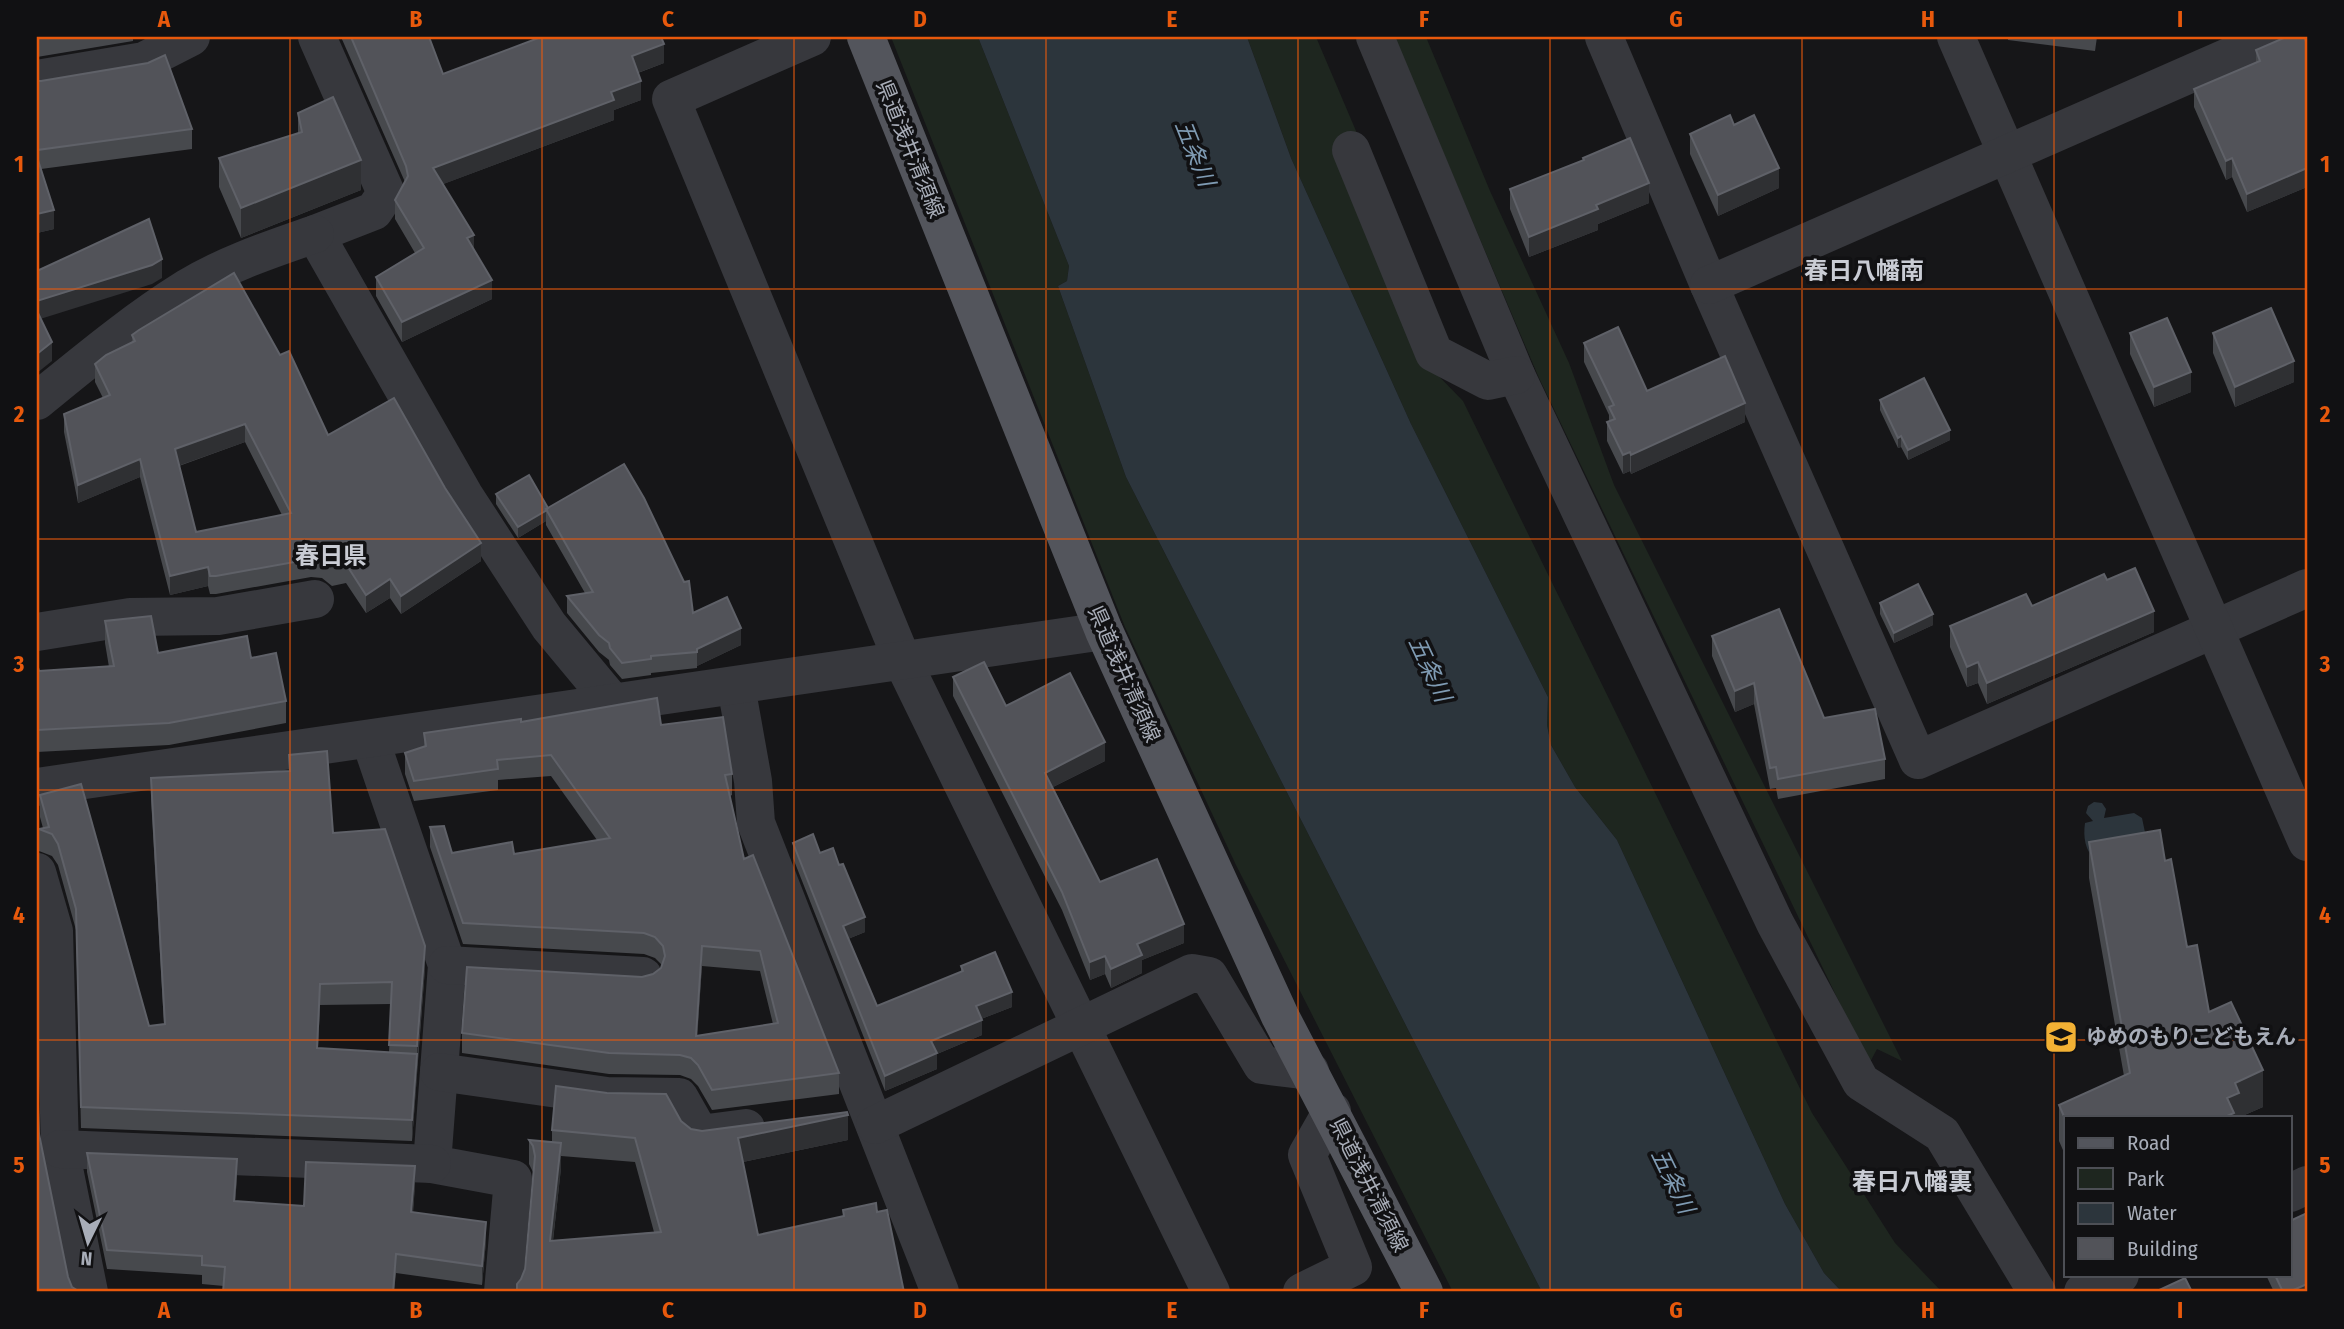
<svg xmlns="http://www.w3.org/2000/svg" width="2344" height="1329" font-family="'Fira Sans Condensed','Noto Sans JP',sans-serif">
  <rect width="100%" height="100%" fill="#161618"/>
  <g fill="#1e261f">
    <polygon points="891,37 978,37 1069,266 1067,281 1058,286 1126,477 1542,1292 1453,1292 1236,865 1125,627"/>
    <polygon points="1247,37 1316,37 1359,138 1425,362 1463,401 1812,1113 1895,1243 1942,1292 1842,1292 1824,1273 1785,1204 1617,840 1575,787 1551,745 1547,725 1548,697 1411,424 1291,158"/>
    <polygon points="1394,37 1426,37 1490,191 1569,363 1614,485 1902,1061 1877,1049 1869,1064 1539,378"/>
  </g>
  <g fill="#2c353c">
    <polygon points="978,37 1247,37 1291,158 1411,424 1548,697 1547,725 1551,745 1575,787 1617,840 1785,1204 1824,1273 1842,1292 1542,1292 1126,477 1058,286 1067,281 1069,266"/>
    <path d="M2094,802L2102,803L2106,809L2104,818L2134,813L2142,818L2147,842L2096,861C2085,851 2083,837 2085,823L2093,821L2086,813L2088,806Z"/>
  </g>
  <g fill="none" stroke-linecap="round" stroke-linejoin="round">
    <g stroke="#37383d" stroke-width="38">
      <polyline points="317,37 386,193 374,211 315,234 464,495 549,626 613,703"/>
      <polyline points="812,37 671,99 903,662 1211,1292"/>
      <polyline points="1375,37 1516,375 1775,923 1861,1082 1942,1134 2037,1292"/>
      <polyline points="1604,37 1709,285 1918,760 2307,588"/>
      <polyline points="1956,37 2307,842"/>
      <polyline points="37,79 144,61 191,37"/>
      <polyline points="1351,150 1434,353 1488,381 1516,375"/>
      <polyline points="1709,285 2274,37"/>
      <path d="M37,401C85,362 134,321 187,288C226,264 272,249 315,234"/>
      <polyline points="37,632 130,617 218,616 315,599"/>
      <polyline points="736,686 753,781 756,823 940,1292"/>
      <polyline points="370,739 447,965 432,1164 513,1179 503,1292"/>
      <polyline points="37,787 1104,631"/>
      <polyline points="37,872 54,931 60,1149 89,1292"/>
      <polyline points="447,965 643,976"/>
      <polyline points="439,1072 607,1096 679,1097 700,1134 746,1128"/>
      <polyline points="875,1125 1192,973 1209,976 1262,1065 1310,1071"/>
      <polyline points="60,1149 432,1164"/>
      <polyline points="2290,1193 2307,1185"/>
      <polyline points="1302,1292 1353,1267 1307,1155 1332,1111"/>
      <polyline points="2083,1292 2120,1275"/>
    </g>
    <polyline stroke="#53555c" stroke-width="38" points="866,37 1104,631 1280,1016 1424,1292"/>
  </g>
  <g fill="#47494d" fill-rule="evenodd">
    <polygon points="37,37 133,37 133,41 37,57"/>
    <polygon points="341,37 429,37 443,74 664,63 638,73 641,100 614,110 614,120 443,184 474,250 492,299 402,342 376,296 376,277 415,253 395,219 395,200 405,182"/>
    <polygon points="2008,37 2097,37 2095,51 2008,40"/>
    <polygon points="2307,44 2307,187 2247,212 2232,177 2226,180 2194,107 2194,89 2256,62 2256,50"/>
    <polygon points="37,81 192,129 192,149 41,169 54,229 37,233"/>
    <polygon points="298,113 361,190 241,238 219,187 219,158 298,133"/>
    <polygon points="1734,125 1779,188 1718,216 1690,154 1690,134"/>
    <polygon points="1583,158 1649,203 1598,224 1598,230 1529,257 1510,209 1510,189 1583,160"/>
    <polygon points="2130,333 2191,392 2154,407 2130,354"/>
    <polygon points="2213,333 2294,382 2235,407 2213,353"/>
    <path d="M132,335L280,355L328,435L481,561L401,614L390,598L366,613L346,583L332,586L322,578L311,577L216,594H210L208,586L170,595L140,477L78,503L64,432V414L103,398L95,382V364L132,343ZM245,442L282,515L196,532L179,466Z"/>
    <polygon points="1584,343 1647,391 1745,422 1631,474 1630,471 1623,474 1607,441 1607,422 1609,421 1609,415 1584,362"/>
    <polygon points="1880,400 1950,440 1908,460 1901,447 1898,448 1880,410"/>
    <polygon points="496,494 548,508 693,613 741,645 697,666 697,668 651,673 651,675 622,679 610,665 609,660 599,652 567,613 567,596 585,593 546,525 546,521 518,538 496,504"/>
    <polygon points="2107,580 2154,632 1987,704 1978,683 1967,687 1950,647 1950,626 2032,606"/>
    <polygon points="1880,603 1933,625 1894,643 1880,614"/>
    <polygon points="105,621 158,653 251,658 286,701 286,723 169,745 37,752 37,664 39,671 109,667 105,643"/>
    <polygon points="1712,636 1824,718 1885,759 1885,779 1778,799 1776,788 1770,789 1754,704 1735,712 1712,656"/>
    <polygon points="953,677 1105,761 1053,787 1100,882 1184,943 1142,960 1142,973 1111,988 1105,974 1090,980 1062,910 953,696"/>
    <path d="M521,722L661,725L732,774V795L730,796L744,859L839,1073V1094L712,1110L698,1086L691,1079L680,1075L609,1074L462,1053V1033L653,974L661,968L662,965L655,958L644,954L463,944L430,847V827L452,853L514,854L597,840L551,776L498,780V790L414,801L405,774V753L424,747V733ZM702,966L760,971L773,1024L697,1036Z"/>
    <path d="M289,755L333,833L425,968L412,1141L81,1128L76,930L58,865L52,856L39,851V829L43,828L40,817V795L149,1026L164,1024L151,799V778L289,771ZM391,1004L389,1053L318,1048L320,1005Z"/>
    <polygon points="2089,842 2165,861 2187,947 2209,1012 2263,1107 2240,1117 2066,1117 2066,1157 2059,1141 2059,1105 2124,1076 2089,878"/>
    <polygon points="793,843 820,853 865,932 848,939 877,1006 961,972 961,966 1012,1007 981,1019 982,1035 937,1054 937,1069 885,1091 793,858"/>
    <path d="M681,1121L691,1129L702,1131L848,1140L743,1162L758,1235L843,1217V1210L877,1212L904,1292H517V1284L521,1279L525,1269L533,1172L529,1164V1140L552,1142V1130ZM561,1156L635,1162L654,1232L553,1241L561,1168Z"/>
    <polygon points="87,1153 237,1178 235,1201 304,1206 415,1185 413,1213 486,1241 482,1285 396,1273 394,1292 223,1292 224,1286 202,1284 202,1275 107,1269 87,1172"/>
    <polygon points="2266,1275 2290,1275 2307,1292 2274,1292"/>
  </g>
  <g fill="#2f3033">
    <polygon points="664,44 664,63 632,75 632,56"/>
    <polygon points="641,81 641,100 614,110 614,120 433,188 433,168 611,92"/>
    <polygon points="2232,158 2232,177 2226,180 2226,161"/>
    <polygon points="361,160 361,190 241,238 241,208"/>
    <polygon points="1779,168 1779,188 1718,216 1718,195"/>
    <polygon points="2307,168 2307,187 2247,212 2247,194"/>
    <polygon points="1649,183 1649,203 1598,224 1598,230 1529,257 1529,237 1596,205"/>
    <polygon points="54,210 54,229 37,233 37,214"/>
    <polygon points="474,235 474,254 467,238"/>
    <polygon points="162,259 162,278 152,284 37,320 37,301"/>
    <polygon points="492,280 492,299 402,342 402,322"/>
    <polygon points="52,342 52,361 37,373 37,354"/>
    <polygon points="2294,361 2294,382 2235,407 2235,387"/>
    <polygon points="2191,372 2191,392 2154,407 2154,387"/>
    <polygon points="1745,403 1745,422 1631,474 1631,455"/>
    <polygon points="245,424 245,442 175,467 175,449"/>
    <polygon points="1950,430 1950,440 1908,460 1908,450"/>
    <polygon points="1901,436 1901,447 1898,448 1898,438"/>
    <polygon points="1630,452 1630,471 1623,474 1623,455"/>
    <polygon points="140,459 140,477 78,503 78,485"/>
    <polygon points="546,511 546,521 518,538 518,527"/>
    <polygon points="481,543 481,561 401,614 401,596"/>
    <polygon points="208,567 208,586 170,595 170,576"/>
    <polygon points="390,579 390,598 366,613 366,595"/>
    <polygon points="2154,611 2154,632 1987,704 1987,683"/>
    <polygon points="1933,614 1933,625 1894,643 1894,633"/>
    <polygon points="741,628 741,645 697,666 697,649"/>
    <polygon points="1978,662 1978,683 1967,687 1967,667"/>
    <polygon points="1754,683 1754,704 1735,712 1735,691"/>
    <polygon points="1105,742 1105,761 1045,791 1045,773"/>
    <polygon points="865,917 865,932 843,941 843,926"/>
    <polygon points="1184,924 1184,943 1142,960 1142,973 1111,988 1111,969 1137,944"/>
    <polygon points="425,946 425,968 417,1067 417,1046"/>
    <polygon points="702,946 702,966 696,1057 696,1036"/>
    <polygon points="1105,956 1105,974 1090,980 1090,962"/>
    <polygon points="320,984 320,1005 317,1070 317,1048"/>
    <polygon points="1012,992 1012,1007 976,1021 976,1006"/>
    <polygon points="982,1020 982,1035 937,1054 937,1069 885,1091 885,1076 931,1041"/>
    <polygon points="417,1054 417,1076 412,1141 412,1120"/>
    <polygon points="2263,1070 2263,1107 2240,1117 2225,1117 2227,1098 2235,1083"/>
    <polygon points="848,1115 848,1140 738,1163 738,1138"/>
    <polygon points="561,1143 561,1168 550,1266 550,1241"/>
    <polygon points="237,1159 237,1178 234,1220 234,1201"/>
    <polygon points="415,1166 415,1185 411,1231 411,1212"/>
    <polygon points="486,1222 486,1241 482,1285 482,1266"/>
    <polygon points="2307,1284 2307,1292 2289,1292"/>
  </g>
  <g fill="#525359" stroke="#5f6168" stroke-width="2" fill-rule="evenodd">
    <polygon points="351,37 429,37 443,74 541,37 661,37 664,44 632,56 641,81 611,92 614,100 433,168 474,235 467,238 492,280 402,322 376,277 424,248 395,200 408,176 406,166"/>
    <polygon points="2286,37 2304,37 2307,44 2307,168 2247,194 2232,158 2226,161 2194,89 2260,61 2256,50"/>
    <polygon points="165,55 192,129 37,150 37,81 41,81 148,63"/>
    <polygon points="333,97 361,160 241,208 219,158 302,132 298,113"/>
    <polygon points="1730,115 1734,125 1754,115 1779,168 1718,195 1690,134"/>
    <polygon points="1630,138 1649,183 1596,205 1598,209 1529,237 1510,189 1584,160 1583,158"/>
    <polygon points="37,157 54,210 37,214"/>
    <polygon points="149,219 162,259 152,265 37,301 37,271"/>
    <path d="M234,273L280,355L289,351L328,435L394,398L445,488L481,543L401,596L390,579L366,595L346,564L332,567L322,560L311,559L216,576H210L208,567L170,576L140,459L78,485L64,414L110,395L95,364L106,355L135,341L132,335L139,330ZM245,424L291,513L196,532L175,449Z"/>
    <polygon points="2271,308 2294,361 2235,387 2213,333"/>
    <polygon points="37,311 52,342 37,354"/>
    <polygon points="2167,318 2191,372 2154,387 2130,333"/>
    <polygon points="1618,327 1647,391 1725,356 1745,403 1631,455 1630,452 1623,455 1607,422 1615,419 1609,407 1614,405 1584,343"/>
    <polygon points="1924,378 1950,430 1908,450 1901,436 1898,438 1880,400"/>
    <polygon points="624,464 644,498 684,582 689,581 693,613 727,597 741,628 697,649 697,652 651,656 651,659 622,663 610,648 609,643 599,635 567,596 593,592 546,509"/>
    <polygon points="529,475 548,508 546,509 547,510 518,527 496,494"/>
    <polygon points="2135,568 2154,611 1987,683 1978,662 1967,667 1950,626 2026,594 2032,606 2104,574 2107,580"/>
    <polygon points="1918,584 1933,614 1894,633 1880,603"/>
    <polygon points="1779,609 1824,718 1875,709 1885,759 1778,779 1776,767 1770,768 1754,683 1735,691 1712,636"/>
    <polygon points="151,616 158,653 247,636 251,658 276,653 286,701 169,723 37,730 37,664 39,671 114,666 105,621"/>
    <polygon points="984,662 1006,706 1070,673 1105,742 1045,773 1100,882 1157,859 1184,924 1137,944 1142,955 1111,969 1105,956 1090,962 1062,892 953,677"/>
    <path d="M657,698L661,725L723,717L732,774L725,775L744,859L753,855L839,1073L712,1090L698,1065L691,1058L680,1055L609,1053L462,1033L467,967L642,977L653,974L661,968L665,956L663,946L655,937L644,933L463,923L430,827L444,826L452,853L512,842L514,854L610,838L551,755L497,760L498,769L414,781L405,753L426,746L424,733L521,719V722ZM702,946L760,951L778,1023L696,1036Z"/>
    <polygon points="327,751 333,833 385,829 425,946 417,1046 389,1045 392,982 320,984 317,1048 417,1054 412,1120 81,1107 76,909 58,844 52,834 39,829 49,827 40,795 81,784 149,1026 165,1024 151,778 290,771 289,755"/>
    <polygon points="2160,830 2165,861 2171,859 2187,947 2197,945 2209,1012 2231,1002 2263,1070 2235,1083 2239,1093 2227,1098 2234,1113 2225,1117 2066,1117 2066,1121 2059,1105 2130,1073 2089,842"/>
    <polygon points="813,834 820,853 833,848 839,865 843,864 865,917 843,926 877,1006 963,971 961,966 995,952 1012,992 976,1006 982,1020 931,1041 937,1053 885,1076 793,843"/>
    <polygon points="37,1073 39,1134 68,1277 72,1287 80,1292 37,1292"/>
    <polygon points="556,1086 607,1093 666,1094 681,1121 691,1129 702,1131 847,1112 848,1115 738,1138 758,1235 844,1216 843,1210 876,1203 877,1212 887,1210 904,1292 517,1292 517,1284 521,1279 525,1269 535,1156 533,1146 529,1140 561,1143 550,1241 661,1232 635,1138 552,1130"/>
    <polygon points="87,1153 237,1159 234,1201 304,1206 306,1162 415,1166 411,1212 486,1222 482,1266 396,1254 393,1292 223,1292 225,1267 202,1265 202,1256 107,1250"/>
    <polygon points="2307,1213 2307,1284 2289,1292 2283,1292 2275,1275 2290,1275 2290,1221"/>
    <polygon points="2185,1278 2192,1292 2155,1292"/>
  </g>
  <path fill="none" stroke="#e8590c" stroke-width="2" stroke-opacity="0.55" d="M290,37V1292M542,37V1292M794,37V1292M1046,37V1292M1298,37V1292M1550,37V1292M1802,37V1292M2054,37V1292M37,289H2307M37,539H2307M37,790H2307M37,1040H2307"/>
  <defs>
    <symbol id="school-square" viewBox="-11 -11 22 22"><rect x="-9" y="-9" width="18" height="18" rx="4" fill="#f2b134" stroke="#111113"/><path d="M0-5L7-2L0 1L-7-2ZM-4 1L0 2.5L4 1V4Q0 6-4 4Z" fill="#111"/></symbol>
  </defs>
  <g fill-rule="evenodd">
    <use href="#school-square" x="2042" y="1018" width="38" height="38"/>
  </g>
  <g text-anchor="middle" stroke-width="7" stroke-linejoin="round" paint-order="stroke">
    <g font-size="21" fill="#a8adb8" stroke="#111113">
      <text transform="translate(910 149) rotate(68)" y="7">県道浅井清須線</text>
      <text transform="translate(1124 674) rotate(66)" y="7">県道浅井清須線</text>
      <text transform="translate(1369 1185) rotate(63)" y="7">県道浅井清須線</text>
    </g>
    <g font-size="21" font-weight="bold" fill="#a8adb8" stroke="#111113" text-anchor="start">
      <text x="2086" y="1044">ゆめのもりこどもえん</text>
    </g>
    <g font-size="23" font-style="italic" fill="#7f9bb3" stroke="#111113">
      <text transform="translate(1195 153) rotate(68)" y="8">五条川</text>
      <text transform="translate(1430 669) rotate(65)" y="8">五条川</text>
      <text transform="translate(1673 1181) rotate(64)" y="8">五条川</text>
    </g>
    <g font-size="24" font-weight="bold" fill="#c9ccd4" stroke="#111113">
      <text x="1864" y="279">春日八幡南</text>
      <text x="331" y="564">春日県</text>
      <text x="1912" y="1190">春日八幡裏</text>
    </g>
  </g>
  <rect width="2344" height="1329" fill="none" stroke="#111113" stroke-width="77"/>
  <rect x="2064" y="1116" width="228" height="161" fill="#111113" stroke="#4d4f55" stroke-width="2"/>
  <rect x="2078" y="1138" width="35" height="10" fill="#53555c" stroke="#4d4f55" stroke-width="2"/>
  <text x="2127" y="1150" font-size="21" fill="#a8adb8">Road</text>
  <rect x="2078" y="1168" width="35" height="21" fill="#1e261f" stroke="#4d4f55" stroke-width="2"/>
  <text x="2127" y="1186" font-size="21" fill="#a8adb8">Park</text>
  <rect x="2078" y="1203" width="35" height="21" fill="#2c353c" stroke="#4d4f55" stroke-width="2"/>
  <text x="2127" y="1220" font-size="21" fill="#a8adb8">Water</text>
  <rect x="2078" y="1238" width="35" height="21" fill="#525359" stroke="#4d4f55" stroke-width="2"/>
  <text x="2127" y="1256" font-size="21" fill="#a8adb8">Building</text>
  <g transform="translate(88 1242) rotate(185)" stroke="#111113" stroke-width="5" paint-order="stroke">
  <path d="M0-5L12 26L0 18L-12 26Z" fill="#a8adb8"/>
  <text y="-10" font-size="19" font-weight="bold" text-anchor="middle" fill="#a8adb8">N</text>
  </g>
  <rect x="38" y="38" width="2268" height="1252" fill="none" stroke="#e8590c" stroke-width="2.5"/>
  <g font-size="23" text-anchor="middle" font-weight="bold" fill="#e8590c">
    <text x="164" y="27">A</text>
    <text x="416" y="27">B</text>
    <text x="668" y="27">C</text>
    <text x="920" y="27">D</text>
    <text x="1172" y="27">E</text>
    <text x="1424" y="27">F</text>
    <text x="1676" y="27">G</text>
    <text x="1928" y="27">H</text>
    <text x="2180" y="27">I</text>
    <text x="19" y="172">1</text>
    <text x="2325" y="172">1</text>
    <text x="19" y="422">2</text>
    <text x="2325" y="422">2</text>
    <text x="19" y="672">3</text>
    <text x="2325" y="672">3</text>
    <text x="19" y="923">4</text>
    <text x="2325" y="923">4</text>
    <text x="19" y="1173">5</text>
    <text x="2325" y="1173">5</text>
    <text x="164" y="1318">A</text>
    <text x="416" y="1318">B</text>
    <text x="668" y="1318">C</text>
    <text x="920" y="1318">D</text>
    <text x="1172" y="1318">E</text>
    <text x="1424" y="1318">F</text>
    <text x="1676" y="1318">G</text>
    <text x="1928" y="1318">H</text>
    <text x="2180" y="1318">I</text>
  </g>
</svg>
